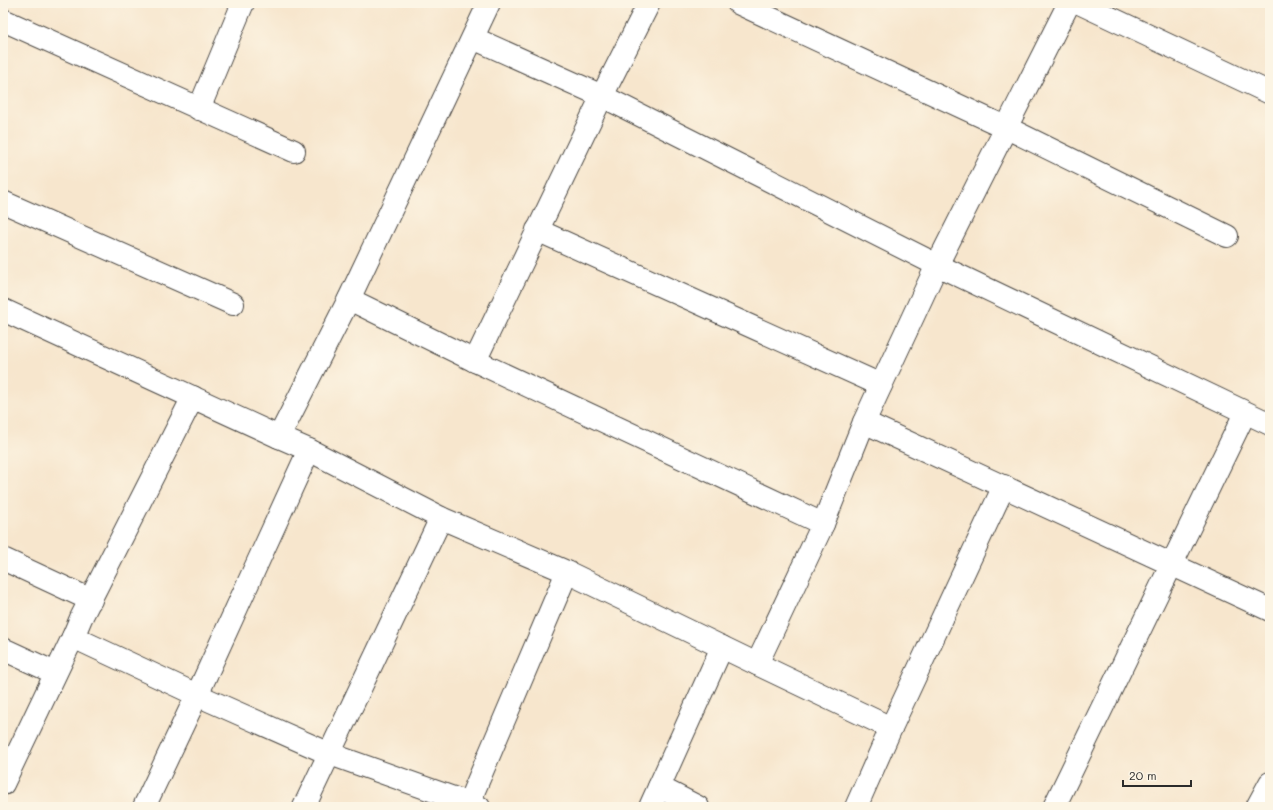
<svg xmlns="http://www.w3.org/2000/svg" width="1273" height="810" font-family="Mali,sans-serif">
  <rect width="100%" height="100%" fill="#fcf5e5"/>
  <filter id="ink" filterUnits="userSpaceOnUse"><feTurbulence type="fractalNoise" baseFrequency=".025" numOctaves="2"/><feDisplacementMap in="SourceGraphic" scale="8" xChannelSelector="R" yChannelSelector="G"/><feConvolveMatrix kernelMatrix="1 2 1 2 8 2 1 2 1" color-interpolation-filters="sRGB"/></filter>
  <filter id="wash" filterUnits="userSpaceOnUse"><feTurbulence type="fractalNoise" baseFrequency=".012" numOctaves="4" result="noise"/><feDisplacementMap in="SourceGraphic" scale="16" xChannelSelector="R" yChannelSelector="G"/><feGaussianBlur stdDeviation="0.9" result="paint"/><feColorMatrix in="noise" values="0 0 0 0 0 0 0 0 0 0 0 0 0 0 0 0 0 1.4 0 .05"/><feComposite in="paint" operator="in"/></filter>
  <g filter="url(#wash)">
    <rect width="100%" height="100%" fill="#f7e6cd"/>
  </g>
  <g filter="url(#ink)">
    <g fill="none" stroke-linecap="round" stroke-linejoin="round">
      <defs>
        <g id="minor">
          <polyline points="738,3 1007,128 1227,236"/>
          <polyline points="1079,3 1270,93"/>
          <polyline points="3,20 294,151"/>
          <polyline points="473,38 602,96 937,265 1270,424"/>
          <polyline points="199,109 243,3"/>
          <polyline points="3,202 233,304"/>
          <polyline points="537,230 881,385"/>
          <polyline points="349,299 475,361 823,524"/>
          <polyline points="3,310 279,437 309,450 441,518 567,572 757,664 891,728"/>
          <polyline points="475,361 602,96 649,3"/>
          <polyline points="864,422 1270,610"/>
          <polyline points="279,437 349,299 489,3"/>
          <polyline points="3,559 91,600"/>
          <polyline points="73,637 197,695 330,754 479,807"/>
          <polyline points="3,649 55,673"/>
          <polyline points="757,664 823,524 864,422 937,265 1069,3"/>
          <polyline points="3,784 73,637 81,618 193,397"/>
          <polyline points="659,787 698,807"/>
          <polyline points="144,807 197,695 309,450"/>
          <polyline points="304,807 441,518"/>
          <polyline points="467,807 567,572"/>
          <polyline points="650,807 722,647"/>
          <polyline points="856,807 891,728 1004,486"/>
          <polyline points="1054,807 1245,413"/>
          <polyline points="1257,807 1270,783"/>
        </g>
      </defs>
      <use href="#minor" stroke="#4a4743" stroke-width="24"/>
      <use href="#minor" stroke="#fff" stroke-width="22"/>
    </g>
  </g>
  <rect width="1273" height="810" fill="none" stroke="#fcf5e5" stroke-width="16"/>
  <path d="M1123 780v6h68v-6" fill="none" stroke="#2b2b2b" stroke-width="2"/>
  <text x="1129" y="780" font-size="12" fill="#2b2b2b" stroke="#fcf5e5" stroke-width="3" paint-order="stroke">20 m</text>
</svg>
